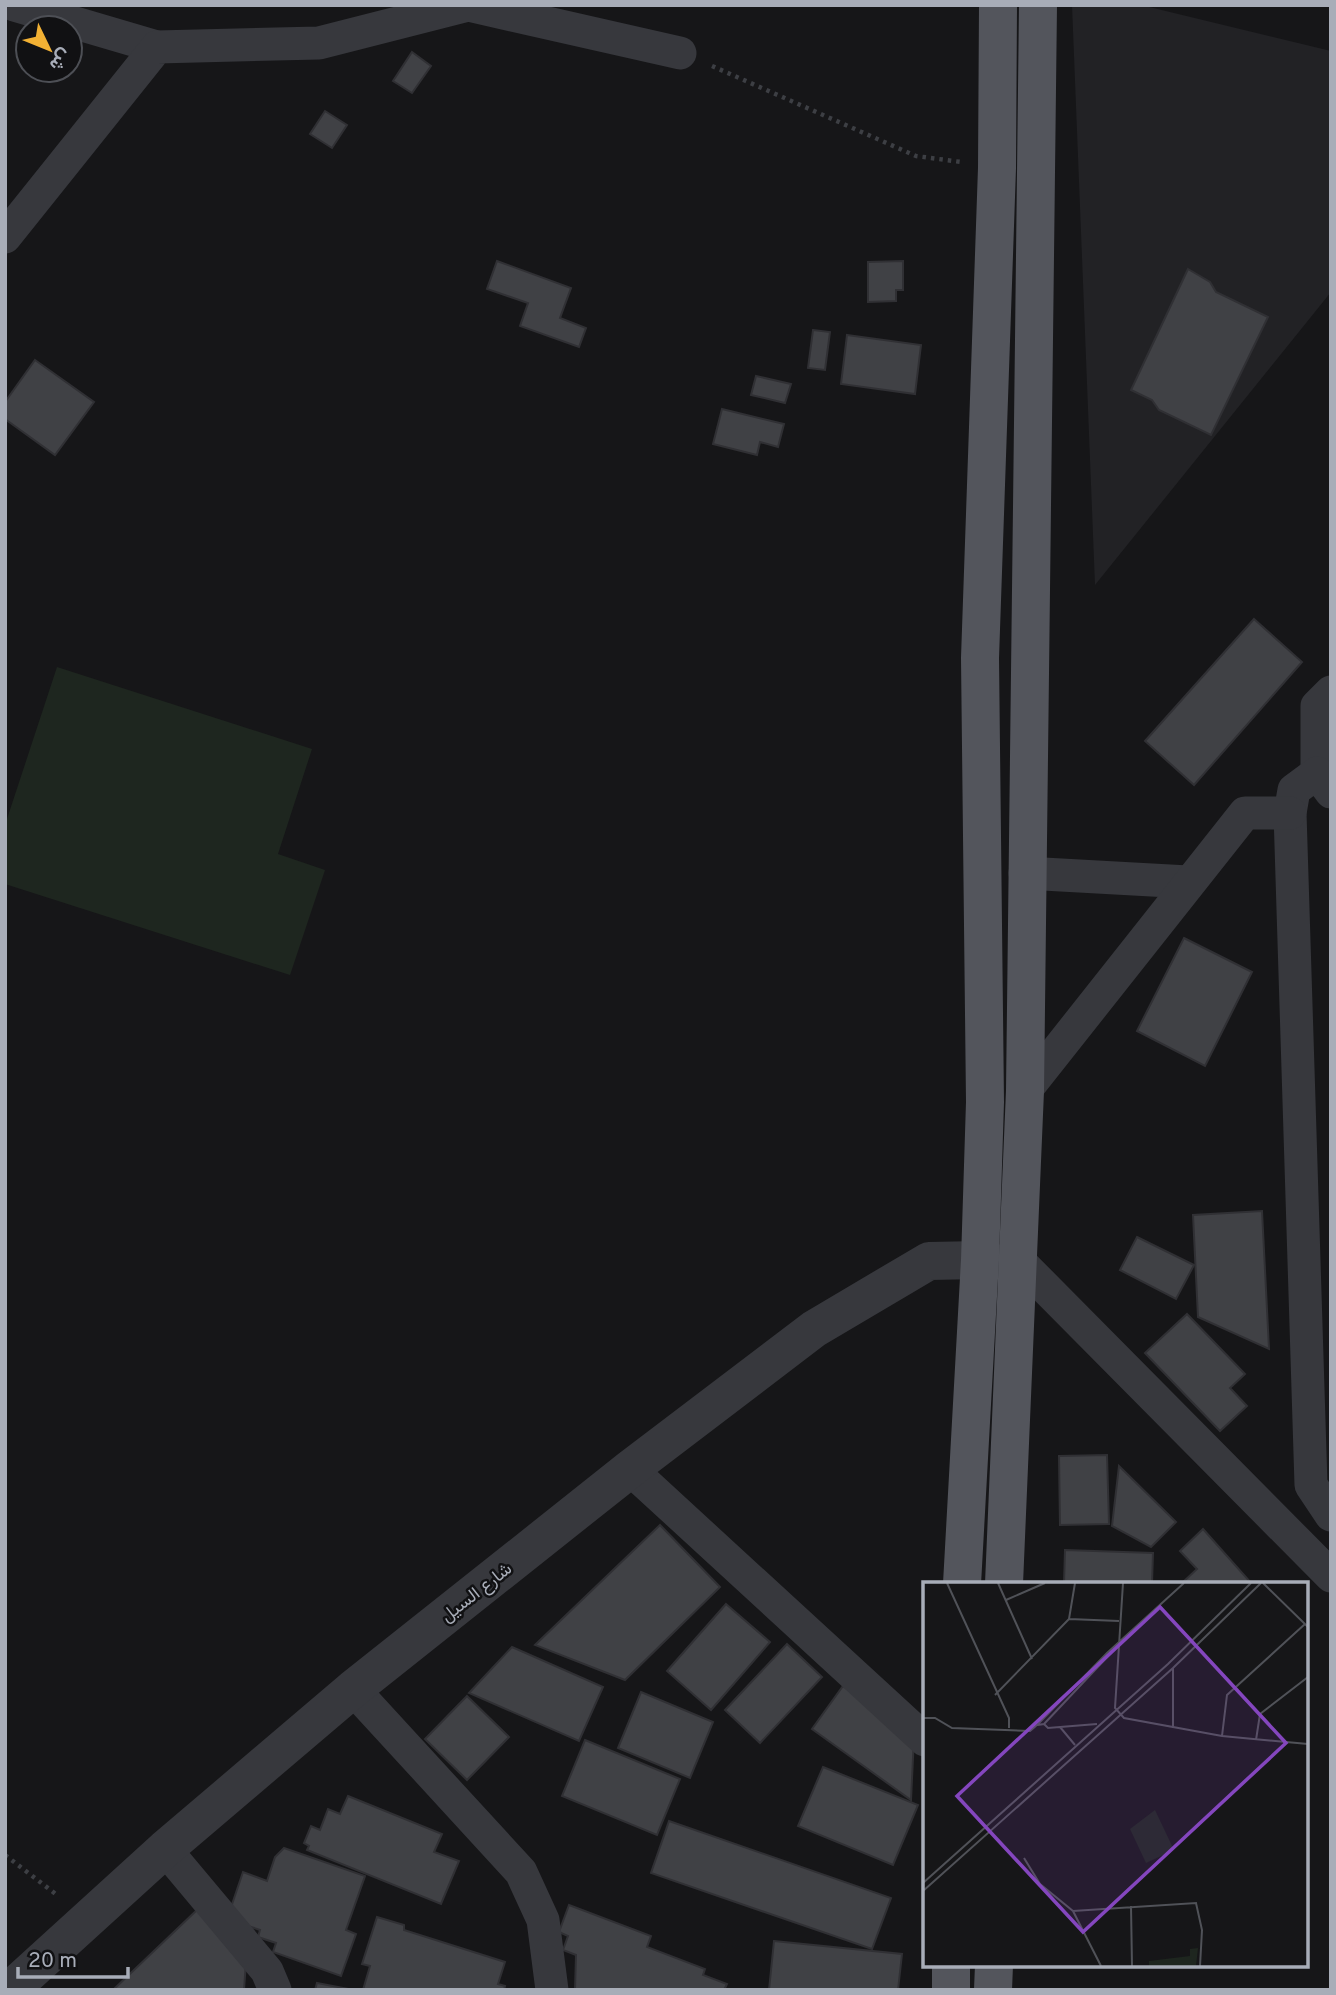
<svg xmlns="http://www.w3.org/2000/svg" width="1336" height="1995" font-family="Overpass,Vazirmatn,sans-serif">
  <rect width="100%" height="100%" fill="#161618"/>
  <polygon fill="#222225" points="1072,5 1141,5 1331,51 1331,292 1095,585"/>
  <polygon fill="#1e261f" points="57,667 312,749 278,854 325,870 290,975 5,884 5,825"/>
  <g fill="#404145" stroke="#303034" stroke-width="2">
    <polygon points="412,52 431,66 412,93 393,81"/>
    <polygon points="325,111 347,125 332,148 310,134"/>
    <polygon points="497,261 571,288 560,318 586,328 579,347 520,326 528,303 487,289"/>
    <polygon points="903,261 903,290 896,290 896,301 868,302 868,262"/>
    <polygon points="1188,269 1210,282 1216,292 1268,317 1211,435 1159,410 1152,400 1131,390"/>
    <polygon points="813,330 830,332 825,370 808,368"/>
    <polygon points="847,335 921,345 915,394 841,384"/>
    <polygon points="35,360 94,402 55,455 5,419 5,402"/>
    <polygon points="756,376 791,384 785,403 751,395"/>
    <polygon points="722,409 784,424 778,447 760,442 757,455 713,444"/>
    <polygon points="1254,619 1302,662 1194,785 1145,741"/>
    <polygon points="1184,938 1252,972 1205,1066 1137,1031"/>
    <polygon points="1262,1211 1269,1349 1198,1317 1193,1215"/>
    <polygon points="1137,1237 1194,1265 1176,1299 1120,1270"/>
    <polygon points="1187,1314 1245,1374 1230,1388 1247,1406 1220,1431 1145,1353"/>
    <polygon points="1107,1455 1109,1524 1060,1525 1059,1456"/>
    <polygon points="1119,1466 1176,1522 1151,1547 1112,1526"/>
    <polygon points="660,1525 720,1587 625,1680 535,1645"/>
    <polygon points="1203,1529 1252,1584 1181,1584 1197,1569 1180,1551"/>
    <polygon points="1065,1550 1153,1553 1152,1584 1064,1584"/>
    <polygon points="726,1604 770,1642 711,1710 667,1671"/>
    <polygon points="787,1644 822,1677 760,1743 725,1710"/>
    <polygon points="512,1647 603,1687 579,1741 469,1693"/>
    <polygon points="843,1686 914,1737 911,1800 812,1729"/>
    <polygon points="641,1692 713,1722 690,1778 618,1748"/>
    <polygon points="467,1696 509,1737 467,1780 425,1739"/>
    <polygon points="585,1740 680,1779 657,1835 562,1796"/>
    <polygon points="823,1767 918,1805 893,1865 798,1826"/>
    <polygon points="348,1796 442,1834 434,1852 459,1861 441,1904 307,1850 309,1846 304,1843 311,1826 320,1830 328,1809 340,1814"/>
    <polygon points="669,1821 891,1898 872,1949 651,1873"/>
    <polygon points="284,1848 365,1876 346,1930 356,1934 341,1976 273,1952 276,1943 258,1937 260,1930 227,1919 243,1872 267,1881 275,1857"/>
    <polygon points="569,1905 651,1936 647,1947 705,1969 703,1975 727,1984 724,1990 575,1990 576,1955 563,1950 568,1936 559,1932"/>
    <polygon points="197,1910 246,1962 244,1990 113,1990"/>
    <polygon points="377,1917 404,1925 404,1930 505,1962 498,1984 505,1986 504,1990 363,1990 370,1966 362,1964"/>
    <polygon points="774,1941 902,1954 898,1990 769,1990"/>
    <polygon points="317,1983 349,1989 349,1990 315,1990"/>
  </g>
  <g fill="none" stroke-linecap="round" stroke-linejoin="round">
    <g stroke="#3d3f44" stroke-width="4.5" stroke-dasharray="3.5 5" stroke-linecap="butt">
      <polyline points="712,66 916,156 961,162"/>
      <polyline points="5,1855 57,1895"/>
    </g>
    <g stroke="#37383d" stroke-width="33">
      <polyline points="14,5 157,47"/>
      <polyline points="5,237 157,47 319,43 468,5 680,53"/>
      <polyline points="1317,773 1317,706 1331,692"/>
      <polyline points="1331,792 1317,773 1294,790 1290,813 1311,1485 1331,1515"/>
      <polyline points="1025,873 1188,882"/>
      <polyline points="1025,1091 1245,813 1290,813"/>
      <polyline points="1000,1261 1020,1262 1331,1576"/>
      <polyline points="630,1469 925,1740"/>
      <polyline points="353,1689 521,1872 543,1920 552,1990"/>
      <polyline points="165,1849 267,1971 275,1990"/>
    </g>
    <polyline stroke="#37383d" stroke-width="38" points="10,1990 165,1849 353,1689 630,1469 814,1329 929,1261 980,1260"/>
    <g stroke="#53555c" stroke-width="38">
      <polyline points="962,1584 980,1260 985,1102 980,658 997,168 998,5"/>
      <polyline points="1004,1584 1025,1091 1038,5"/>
      <polyline points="951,1990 951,1965"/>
      <polyline points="993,1990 994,1965"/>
    </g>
  </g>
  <g text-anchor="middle" stroke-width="5" stroke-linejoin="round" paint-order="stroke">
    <g font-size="18" fill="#a8adb8" stroke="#111113">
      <text transform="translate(476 1592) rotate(-38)" y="6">شارع السيل</text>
    </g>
  </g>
  <g transform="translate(923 1582)">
    <rect width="385" height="385" fill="#161618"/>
    <path d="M232,228L251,268L223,281L207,247ZM275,366L273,384H226V379L267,374V367Z" fill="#1e261f"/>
    <path fill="none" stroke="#505258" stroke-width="2" d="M24,1L86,136V146M75,1L109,77M200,1L192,126L201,136L299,154L385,162M340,1L385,45M83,18L122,1M146,37L196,39M188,71L121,142L114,143L184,71L261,1M250,86V146M72,113L146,37L152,1M0,136H12L29,146L107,149L114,143M121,142L125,146L174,142M137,145L152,163M299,154L304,113L382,42M333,158L337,132L385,95M101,276L117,302L150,329L273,321L279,348L277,384M0,301L245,82L328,1M0,309L250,86L338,1M208,324L209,384M150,329L178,384"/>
    <path fill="#8446be" fill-opacity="0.15" stroke="#8446be" stroke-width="3.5" d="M237,25L363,161L160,350L34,214Z"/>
    <rect width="385" height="385" fill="none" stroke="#a8adb8" stroke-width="3.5"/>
  </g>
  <rect width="1336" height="1995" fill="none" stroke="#a8adb8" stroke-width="14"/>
  <g transform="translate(49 49) rotate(133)"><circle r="33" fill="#111113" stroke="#4d4f55" stroke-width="2"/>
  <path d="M0-5L12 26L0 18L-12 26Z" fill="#f2b134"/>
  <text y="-10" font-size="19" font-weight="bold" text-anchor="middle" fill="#a8adb8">ش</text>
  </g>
  <path d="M18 1967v10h110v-10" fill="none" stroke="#a8adb8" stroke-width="3.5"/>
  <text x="28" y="1967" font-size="21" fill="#a8adb8" stroke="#111113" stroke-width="5" paint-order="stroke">20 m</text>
</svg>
